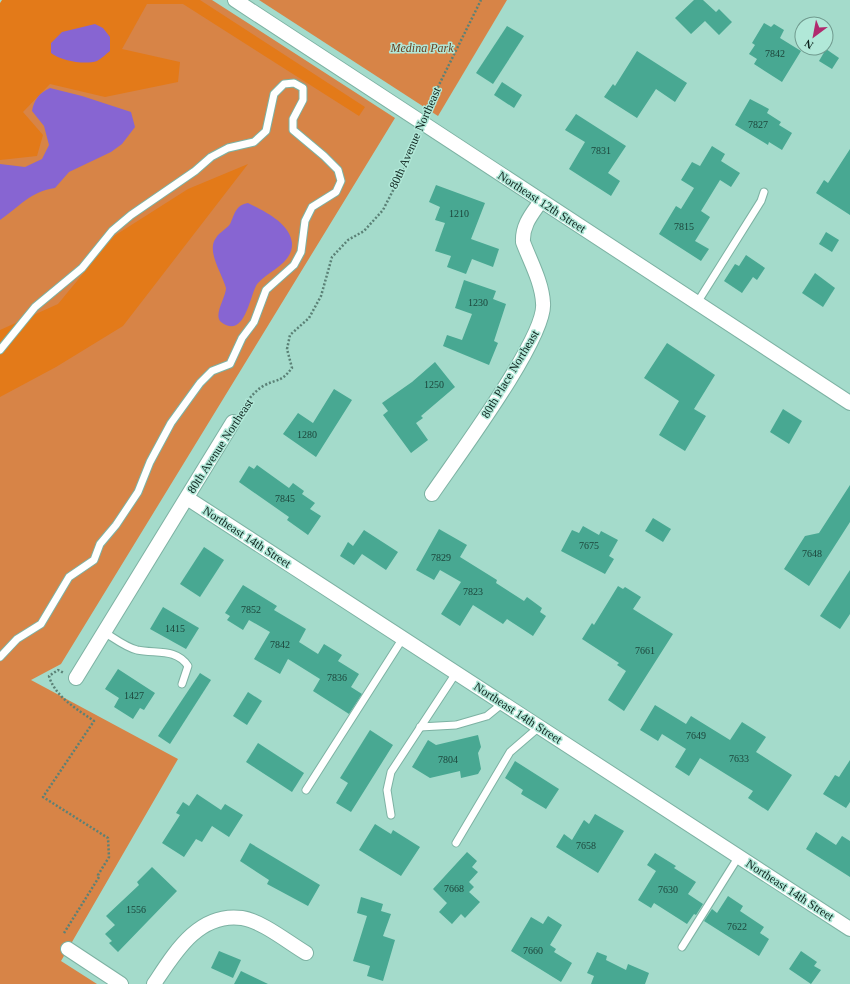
<svg xmlns="http://www.w3.org/2000/svg" width="850" height="984" font-family="Georgia,serif">
  <rect width="100%" height="100%" fill="#a4dbcb"/>
  <g fill="#d78447">
    <polygon points="57,0 212,0 395,118 61,664 31,680 178,759 61,961 97,984 0,984 0,88"/>
    <polygon points="259,0 507,0 438,116"/>
  </g>
  <g fill="#e37a19">
    <polygon points="2,0 200,0 365,107 359,116 183,4 147,4 122,49 180,62 178,82 105,97 50,84 23,112 43,135 37,156 0,160 0,3"/>
    <polygon points="248,164 123,326 56,367 0,397 0,330 58,304 114,236 188,189"/>
  </g>
  <g fill="#8765d2">
    <path d="M95,24L103,28L110,37V51C106,54 101,59 97,61C85,65 61,61 51,53V43L62,32Z"/>
    <path d="M50,88L82,96L131,112L135,127L122,144L111,152L69,172L55,188C31,191 19,207 0,220V164L25,167L42,159L49,145L44,126L32,111C34,100 39,93 50,88Z"/>
    <path d="M248,203C264,211 290,223 292,243C293,263 270,270 258,283C250,291 246,341 221,322C213,315 226,297 226,288C222,273 206,251 216,238C219,232 229,228 231,222C235,213 236,205 248,203Z"/>
  </g>
  <g fill="#48a892">
    <polygon points="694,0 703,0 716,12 719,9 732,22 719,35 705,21 691,34 675,18"/>
    <polygon points="764,23 771,27 774,24 784,30 780,38 801,51 782,82 754,64 757,59 749,54 755,45 752,43"/>
    <polygon points="507,26 524,36 493,84 476,73"/>
    <polygon points="826,49 839,58 832,69 819,61"/>
    <polygon points="637,51 687,83 675,102 656,89 637,118 604,97 613,84 615,86"/>
    <polygon points="502,82 522,95 514,108 494,95"/>
    <polygon points="750,99 769,109 767,113 781,122 779,125 792,133 782,150 769,142 768,145 735,125"/>
    <polygon points="576,114 626,146 608,173 620,181 611,196 569,169 585,142 565,130"/>
    <polygon points="712,146 725,154 721,161 740,173 731,187 720,180 701,211 710,217 695,241 709,249 701,261 659,234 676,206 681,209 694,188 681,180 692,162 700,166"/>
    <polygon points="850,149 850,215 816,193 824,180 828,183"/>
    <polygon points="436,185 485,203 471,239 499,249 493,267 472,259 466,274 447,267 451,256 435,251 445,223 435,220 440,207 429,202"/>
    <polygon points="826,232 839,240 832,252 819,244"/>
    <polygon points="746,255 765,268 757,280 753,277 742,293 724,281 735,264 739,266"/>
    <polygon points="815,273 835,288 823,307 802,293"/>
    <polygon points="464,280 496,291 493,299 506,304 494,341 498,343 489,365 443,346 447,335 462,340 472,314 455,308"/>
    <polygon points="667,343 715,375 694,409 706,416 685,451 659,435 679,401 644,378"/>
    <polygon points="435,362 455,387 421,416 423,418 416,423 428,440 411,453 383,415 388,411 382,403 412,382"/>
    <polygon points="334,389 352,400 316,457 283,434 298,413 313,423"/>
    <polygon points="783,409 802,421 789,444 770,432"/>
    <polygon points="257,465 289,488 293,483 304,491 302,494 315,503 310,509 321,516 308,535 287,520 289,517 239,482 249,466 254,469"/>
    <polygon points="850,485 850,522 809,586 784,569 805,536 819,533"/>
    <polygon points="653,518 671,529 663,542 645,531"/>
    <polygon points="583,526 599,535 601,531 618,540 609,556 614,559 605,574 561,551 572,530 579,533"/>
    <polygon points="439,529 467,545 460,557 497,580 496,583 524,601 527,597 542,608 540,612 546,616 533,636 507,619 503,624 473,605 460,626 441,614 461,582 440,570 434,580 416,570"/>
    <polygon points="364,530 398,552 386,570 362,554 354,565 340,556 348,542 353,546"/>
    <polygon points="204,547 224,560 200,597 180,584"/>
    <polygon points="850,570 850,614 840,629 820,616"/>
    <polygon points="243,585 277,606 274,610 306,629 299,642 318,654 324,644 342,655 338,661 359,674 351,687 362,694 349,714 313,691 320,679 288,659 280,674 254,659 270,632 249,620 243,630 227,620 230,616 225,613"/>
    <polygon points="618,586 623,589 625,587 641,597 633,609 673,634 624,711 608,700 626,671 617,665 619,663 582,639 592,623 594,625"/>
    <polygon points="163,607 199,628 186,649 150,629"/>
    <polygon points="118,669 155,693 144,710 140,708 133,719 114,707 119,698 105,689"/>
    <polygon points="200,673 211,680 170,744 158,736"/>
    <polygon points="248,692 262,701 247,725 233,716"/>
    <polygon points="655,705 686,724 691,716 730,740 742,722 766,737 756,752 792,775 768,811 748,798 753,791 700,758 689,776 675,767 686,749 662,734 658,741 640,730"/>
    <polygon points="370,730 393,745 351,812 336,803 348,783 340,778"/>
    <polygon points="478,735 481,747 478,753 481,769 478,774 461,778 460,771 430,778 412,767 428,740 436,745"/>
    <polygon points="258,743 304,773 292,792 246,762"/>
    <polygon points="850,760 850,802 846,808 823,794 835,775 839,777"/>
    <polygon points="515,761 559,789 546,809 521,794 523,790 505,778"/>
    <polygon points="197,794 221,810 225,804 243,815 229,837 212,826 202,842 196,839 184,857 162,843 180,815 176,813 183,802 189,806"/>
    <polygon points="595,814 624,831 598,873 556,847 564,834 572,840 584,820 589,824"/>
    <polygon points="375,824 391,834 393,830 420,847 401,876 359,850"/>
    <polygon points="816,832 836,845 842,836 850,841 850,877 806,849"/>
    <polygon points="250,843 320,885 308,906 267,884 269,880 240,861"/>
    <polygon points="467,852 477,861 472,867 478,872 469,882 474,887 469,892 480,902 465,918 461,914 452,924 439,912 447,903 433,889"/>
    <polygon points="655,853 676,866 674,868 696,882 688,894 703,904 696,915 694,914 687,924 654,903 651,908 638,900 656,871 647,865"/>
    <polygon points="152,867 177,891 118,952 109,943 112,941 105,934 115,925 106,916 139,885 137,882"/>
    <polygon points="728,896 743,906 740,911 764,927 760,933 769,939 759,956 704,921 712,909 717,913"/>
    <polygon points="361,897 383,904 381,911 391,914 383,936 395,940 383,981 367,976 370,966 353,961 367,916 357,913"/>
    <polygon points="548,916 562,925 550,945 556,949 554,952 572,963 561,982 511,951 531,917 543,924"/>
    <polygon points="219,951 241,960 233,978 211,968"/>
    <polygon points="801,951 817,962 814,966 821,970 811,984 789,969"/>
    <polygon points="597,952 607,956 606,960 626,970 628,964 649,973 645,984 591,984 594,976 587,973"/>
    <polygon points="241,971 268,984 234,984"/>
  </g>
  <g fill="none" stroke-linecap="round" stroke-linejoin="round">
    <defs>
      <g id="lane">
        <polyline points="697,303 761,201 764,192"/>
        <polyline points="0,350 35,307 82,268 112,231 131,215 195,171 211,157 228,148 254,142 266,131 274,94 284,84 294,83 303,88 303,100 293,119 293,130 324,156 338,170 341,181 336,192 312,207 305,221 301,252 294,265 266,290 254,322 242,338 230,364 212,371 200,383 171,423 150,462 138,492 116,525 100,544 94,560 69,577 41,624 17,639 0,657"/>
        <path d="M104,632C114,638 125,647 137,650C156,654 176,648 188,666L182,684"/>
        <polyline points="420,727 456,725 487,716 503,703"/>
        <polyline points="306,790 403,638"/>
        <polyline points="391,815 387,790 391,772 456,673"/>
        <polyline points="456,843 510,752 539,727"/>
        <polyline points="682,947 739,856"/>
      </g>
      <g id="street">
        <polyline points="235,0 850,403"/>
        <path d="M432,494C455,460 547,337 543,303C542,282 530,261 523,242C522,225 532,214 541,201"/>
        <polyline points="187,498 850,929"/>
        <polyline points="76,678 233,422"/>
        <polyline points="68,949 121,984"/>
        <path d="M154,984C174,954 198,912 242,918C262,921 289,943 306,953"/>
      </g>
    </defs>
    <use href="#lane" stroke="#7db2a3" stroke-width="9"/>
    <use href="#street" stroke="#7db2a3" stroke-width="16"/>
    <g stroke="#5b8176" stroke-width="2.5" stroke-dasharray="2 2" stroke-linecap="butt">
      <polyline points="427,109 481,0"/>
      <path d="M241,411C247,401 254,391 265,385C280,378 281,382 292,368L287,349L290,335L309,318L321,296L332,257L348,240L364,231L383,210L404,169L416,136"/>
      <path d="M64,933L99,877L98,875L109,857L108,838L43,797L94,721C77,709 55,697 49,676L58,670L64,673"/>
    </g>
    <use href="#lane" stroke="#fff" stroke-width="7"/>
    <use href="#street" stroke="#fff" stroke-width="14"/>
  </g>
  <g text-anchor="middle" stroke-width="3" stroke-linejoin="round" paint-order="stroke">
    <g font-size="10" fill="#1c453b">
      <text x="775" y="57">7842</text>
      <text x="758" y="128">7827</text>
      <text x="601" y="154">7831</text>
      <text x="459" y="217">1210</text>
      <text x="684" y="230">7815</text>
      <text x="478" y="306">1230</text>
      <text x="434" y="388">1250</text>
      <text x="307" y="438">1280</text>
      <text x="285" y="502">7845</text>
      <text x="589" y="549">7675</text>
      <text x="812" y="557">7648</text>
      <text x="441" y="561">7829</text>
      <text x="473" y="595">7823</text>
      <text x="251" y="613">7852</text>
      <text x="175" y="632">1415</text>
      <text x="280" y="648">7842</text>
      <text x="645" y="654">7661</text>
      <text x="337" y="681">7836</text>
      <text x="134" y="699">1427</text>
      <text x="696" y="739">7649</text>
      <text x="739" y="762">7633</text>
      <text x="448" y="763">7804</text>
      <text x="586" y="849">7658</text>
      <text x="454" y="892">7668</text>
      <text x="668" y="893">7630</text>
      <text x="136" y="913">1556</text>
      <text x="737" y="930">7622</text>
      <text x="533" y="954">7660</text>
    </g>
    <g font-size="12" font-style="italic" fill="#6c4020" stroke="#b1e8d8">
      <text x="422" y="52">Medina Park</text>
    </g>
    <g font-size="12" fill="#0e241e" stroke="#b1e8d8">
      <text transform="translate(415 138) rotate(-66)" y="4">80th Avenue Northeast</text>
      <text transform="translate(542 202) rotate(33)" y="4">Northeast 12th Street</text>
      <text transform="translate(510 374) rotate(-59)" y="4">80th Place Northeast</text>
      <text transform="translate(220 446) rotate(-57)" y="4">80th Avenue Northeast</text>
      <text transform="translate(247 537) rotate(33)" y="4">Northeast 14th Street</text>
      <text transform="translate(518 713) rotate(33)" y="4">Northeast 14th Street</text>
      <text transform="translate(790 890) rotate(33)" y="4">Northeast 14th Street</text>
    </g>
  </g>
  <g transform="translate(814 36) rotate(212)"><circle r="19" fill="#b1e8d8" stroke="#709a8e"/>
  <path d="M0-3L7 15L0 10L-7 15Z" fill="#b12a6e"/>
  <text y="-6" font-size="11" font-weight="bold" text-anchor="middle" fill="#0e241e">N</text>
  </g>
</svg>
